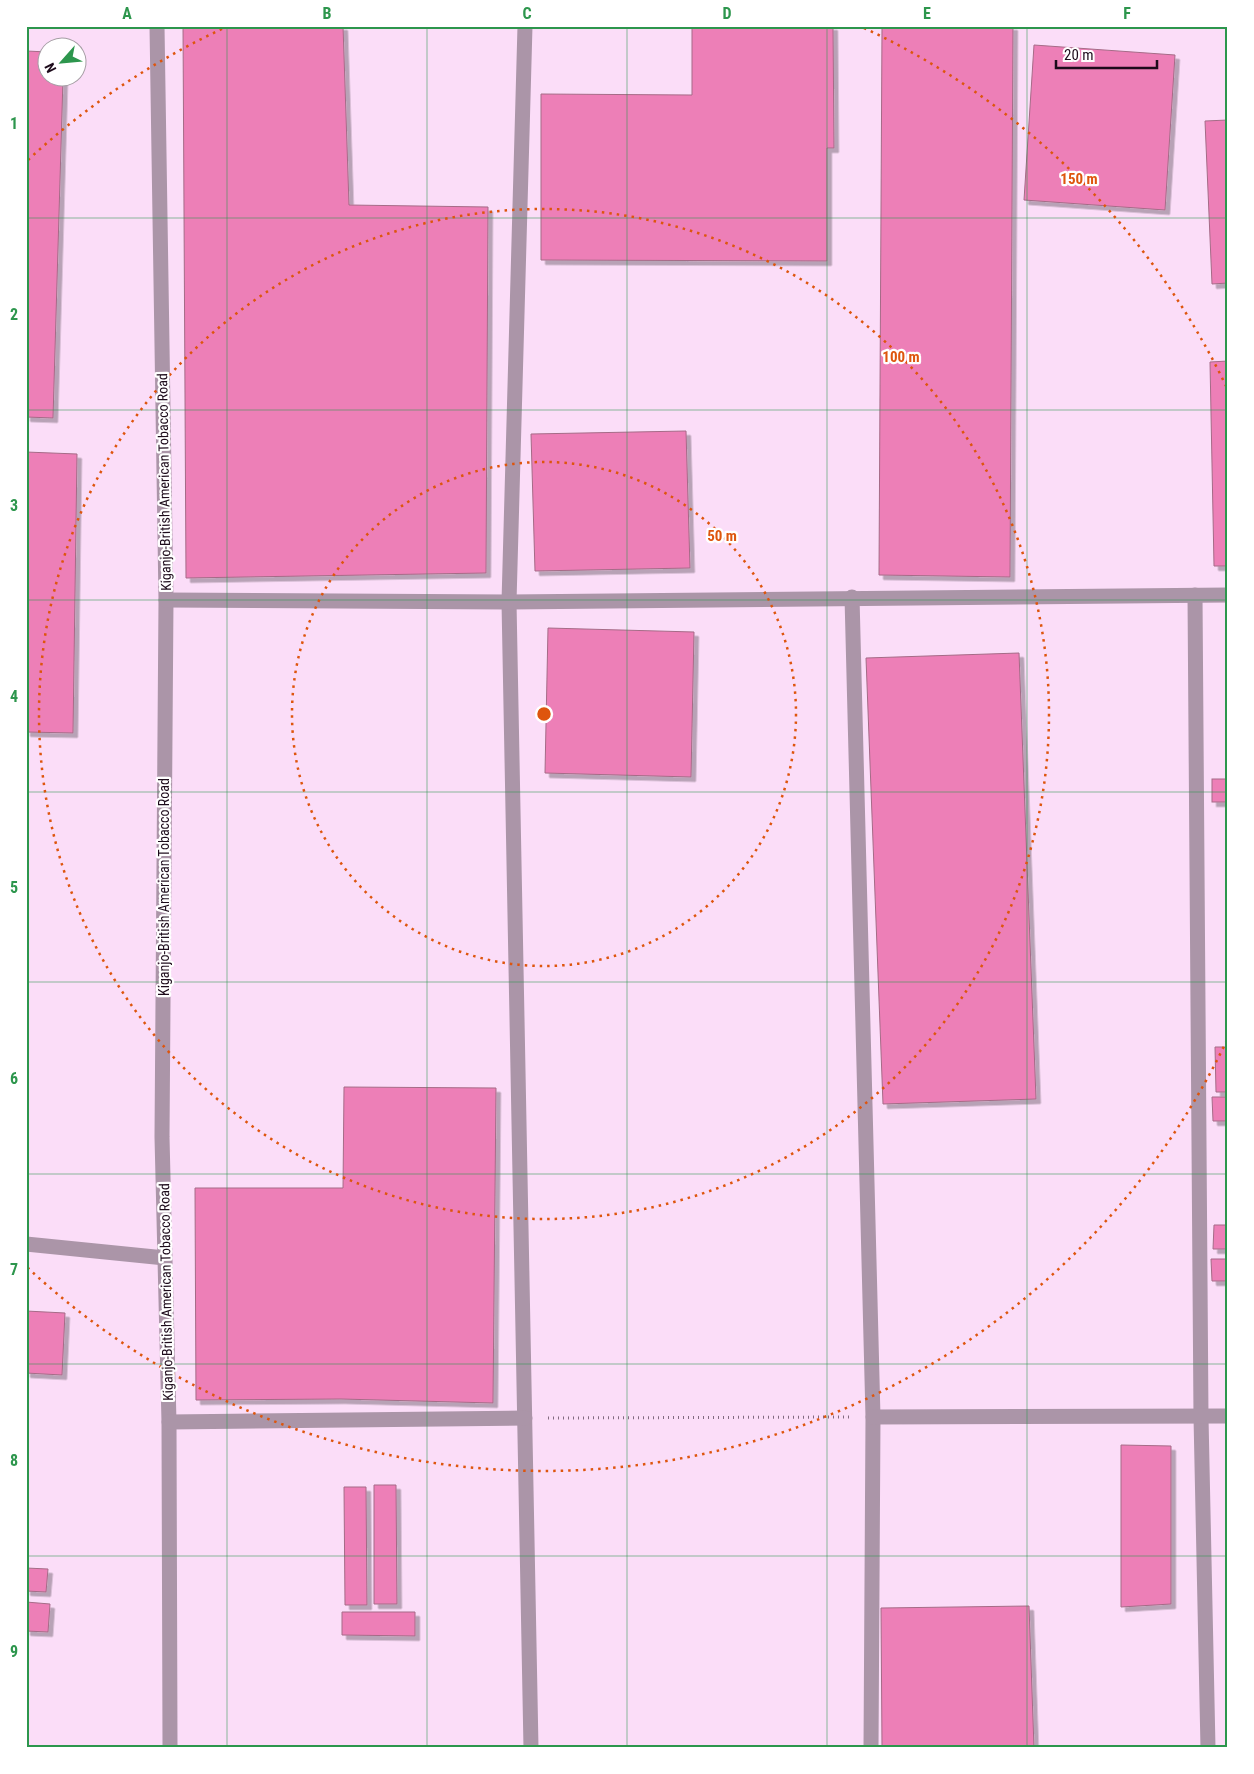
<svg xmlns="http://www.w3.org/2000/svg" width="1254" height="1774" font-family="'Roboto Condensed',sans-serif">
  <defs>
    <filter id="shadow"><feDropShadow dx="4.5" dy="4.5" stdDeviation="0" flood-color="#0004"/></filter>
  </defs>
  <rect width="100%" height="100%" fill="#fbddf8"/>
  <g fill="#ed7fb7" stroke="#a56b87" filter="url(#shadow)">
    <polygon points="183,26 343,26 349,205 488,207 486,573 186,578"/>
    <polygon points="692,26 833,26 834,148 827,148 827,261 541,260 541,94 692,95"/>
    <polygon points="882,26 1013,26 1010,577 879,575"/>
    <polygon points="1034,45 1175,55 1165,210 1024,200"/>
    <polygon points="26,51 48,52 48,78 63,78 53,418 26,417"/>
    <polygon points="1228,120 1228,283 1212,284 1205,121"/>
    <polygon points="1228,361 1228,566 1214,566 1210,362"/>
    <polygon points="686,431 690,568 535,571 531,434"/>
    <polygon points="26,452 77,454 73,733 26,732"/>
    <polygon points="548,628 694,632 691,777 545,773"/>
    <polygon points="1019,653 1036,1099 883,1104 866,658"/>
    <rect x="1212" y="779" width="16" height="23"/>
    <polygon points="1215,1047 1228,1047 1228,1092 1216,1092"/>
    <polygon points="344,1087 496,1088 493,1403 341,1399 196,1400 195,1188 343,1188"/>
    <polygon points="1212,1097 1228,1097 1228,1121 1213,1121"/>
    <polygon points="1214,1225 1228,1225 1228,1249 1213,1249"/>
    <polygon points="1211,1259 1228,1259 1228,1281 1212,1281"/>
    <polygon points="26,1311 65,1313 62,1375 26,1373"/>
    <polygon points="1121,1445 1171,1446 1171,1604 1121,1607"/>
    <polygon points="374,1485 396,1485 397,1604 374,1604"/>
    <polygon points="344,1487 366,1487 367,1605 345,1605"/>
    <polygon points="26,1568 48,1569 46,1592 26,1591"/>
    <polygon points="26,1602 50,1604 48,1632 26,1631"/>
    <polygon points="1029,1606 1034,1748 882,1748 881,1608"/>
    <polygon points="342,1612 415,1612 415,1636 342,1635"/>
  </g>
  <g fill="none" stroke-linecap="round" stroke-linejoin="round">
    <polyline stroke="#826b80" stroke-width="3" stroke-dasharray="1 4" stroke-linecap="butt" points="548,1418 849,1417"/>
    <polyline stroke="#ab95a8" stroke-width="15" points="26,1244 165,1258"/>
    <g stroke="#ab95a8" stroke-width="15">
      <polyline points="157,26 166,600 162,1137 169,1422 170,1748"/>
      <polyline points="525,26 509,602 531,1748"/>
      <polyline points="1195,595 1201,1417 1208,1748"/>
      <polyline points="852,597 873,1417 871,1748"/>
      <polyline points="166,600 509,602 1228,595"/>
      <polyline points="873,1417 1228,1416"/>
      <polyline points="169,1422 525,1418"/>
    </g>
  </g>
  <path fill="none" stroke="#2d964d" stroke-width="1" stroke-opacity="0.55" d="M227,26V1748M427,26V1748M627,26V1748M827,26V1748M1027,26V1748M26,218H1228M26,410H1228M26,600H1228M26,792H1228M26,982H1228M26,1174H1228M26,1364H1228M26,1556H1228"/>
  <g fill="none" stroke="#de550d" stroke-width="2.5" stroke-dasharray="2.5 5">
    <circle cx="544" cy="714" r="252"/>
    <circle cx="544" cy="714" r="505"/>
    <path d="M1227 1040A757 757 0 0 1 28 1268M28 160A757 757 0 0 1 224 28M864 28A757 757 0 0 1 1227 388"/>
  </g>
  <g text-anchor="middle" stroke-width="4.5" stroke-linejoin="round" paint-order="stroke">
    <g font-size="14" fill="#1d0b1b" stroke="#fff">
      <text transform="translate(164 482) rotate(-91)" y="5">Kiganjo-British American Tobacco Road</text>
      <text transform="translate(164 887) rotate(-90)" y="5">Kiganjo-British American Tobacco Road</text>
      <text transform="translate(166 1292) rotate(-91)" y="5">Kiganjo-British American Tobacco Road</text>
    </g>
  </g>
  <circle cx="544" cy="714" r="8" fill="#de550d" stroke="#fff" stroke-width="2.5"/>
  <g font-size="15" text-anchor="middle" font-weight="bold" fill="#de550d" stroke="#fff" stroke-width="4.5" stroke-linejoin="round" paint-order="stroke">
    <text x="1079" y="184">150 m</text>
    <text x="901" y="362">100 m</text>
    <text x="722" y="541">50 m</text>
  </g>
  <rect width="1254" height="1774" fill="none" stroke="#ffffff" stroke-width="55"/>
  <g transform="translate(62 62) rotate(243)"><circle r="24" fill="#ffffff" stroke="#a59da4"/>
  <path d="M0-4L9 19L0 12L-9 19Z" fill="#2d964d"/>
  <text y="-8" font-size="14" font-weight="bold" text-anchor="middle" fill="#1d0b1b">N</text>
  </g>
  <path d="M1056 60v8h101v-8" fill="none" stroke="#1d0b1b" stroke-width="2.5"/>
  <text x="1064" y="60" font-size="15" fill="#1d0b1b" stroke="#ffffff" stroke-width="4" paint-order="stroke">20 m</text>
  <rect x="28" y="28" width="1198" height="1718" fill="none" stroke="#2d964d" stroke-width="2"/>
  <g font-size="16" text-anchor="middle" font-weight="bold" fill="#2d964d">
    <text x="127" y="19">A</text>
    <text x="327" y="19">B</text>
    <text x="527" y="19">C</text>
    <text x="727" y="19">D</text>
    <text x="927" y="19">E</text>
    <text x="1127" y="19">F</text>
    <text x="14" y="129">1</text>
    <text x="14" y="320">2</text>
    <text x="14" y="511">3</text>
    <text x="14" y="702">4</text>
    <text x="14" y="893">5</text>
    <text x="14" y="1084">6</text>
    <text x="14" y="1275">7</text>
    <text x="14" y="1466">8</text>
    <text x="14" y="1657">9</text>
  </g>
</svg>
